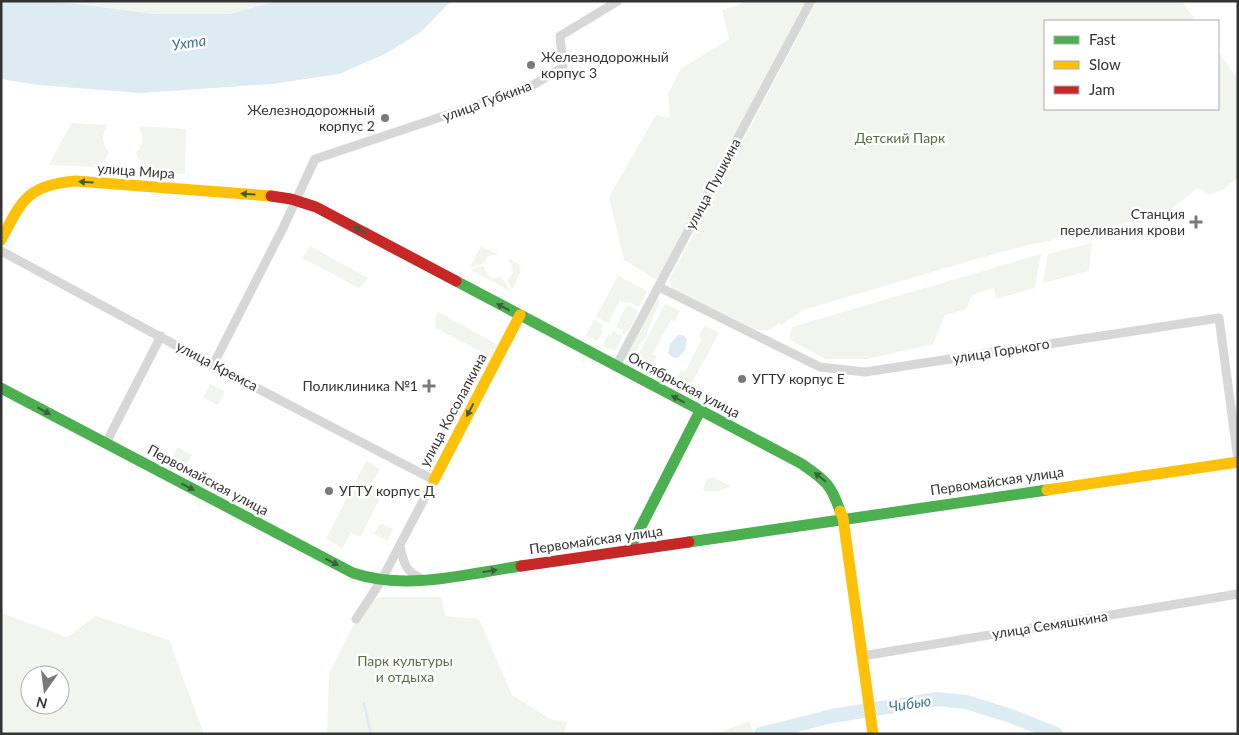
<svg xmlns="http://www.w3.org/2000/svg" width="1239" height="735" font-family="Lato,sans-serif">
  <rect width="100%" height="100%" fill="#fff"/>
  <g fill="#f1f5ed" fill-rule="evenodd">
    <polygon points="53,1 277,1 230,14 154,14"/>
    <polygon points="749,1 806,1 657,280 624,260 609,197 656,115 670,118 668,94 681,69 729,39 722,10"/>
    <path d="M817,1H1182L1196,21H1045V109H1218V51L1238,79V177L1224,189L1210,195L1198,188L1166,213L1160,216L1052,238L1051,241L1032,244L973,260L803,310L782,325L779,323C772,331 765,332 755,329L675,291L671,287L669,280Z"/>
    <path d="M71,123L108,125C101,134 102,144 109,153L99,167L49,165Z"/>
    <path d="M139,126L186,129L185,174L144,171L136,153C144,145 144,136 139,126Z"/>
    <polygon points="1092,243 1089,271 1043,283 1048,254"/>
    <polygon points="310,246 368,278 359,288 302,258"/>
    <polygon points="481,246 498,254 488,256 484,263 470,267"/>
    <polygon points="1041,254 1035,288 996,299 994,288 979,292 970,298 967,309 945,315 933,344 867,359 825,359 789,339 792,327"/>
    <polygon points="508,258 519,264 521,272 512,289 507,280 514,272 511,269 512,265 510,265"/>
    <path d="M484,266C485,276 492,280 502,277L510,291L471,270Z"/>
    <polygon points="618,276 647,291 639,307 631,303 621,302 620,300 608,323 596,317"/>
    <path d="M658,298L660,299C659,308 652,314 652,322L650,324L646,337L640,343L636,353L633,355L632,360L631,361L625,359L624,357Z"/>
    <polygon points="665,304 680,311 675,321 671,320 652,354 657,357 651,368 636,359"/>
    <path d="M627,305L638,311C635,318 630,331 624,335L622,333L623,330L616,327Z"/>
    <polygon points="438,312 498,345 491,357 436,328 435,318"/>
    <polygon points="594,320 603,325 601,329 603,331 598,341 589,338 586,335"/>
    <polygon points="705,325 719,333 689,388 676,381 681,371 685,372 702,339 699,337"/>
    <polygon points="613,331 623,336 615,351 603,346 608,335 611,336"/>
    <polygon points="210,384 225,391 218,405 203,398"/>
    <polygon points="178,447 192,455 184,468 170,460"/>
    <polygon points="366,461 380,469 370,487 382,494 360,537 351,532 342,548 326,539"/>
    <polygon points="713,477 731,486 720,491 705,492 703,489 707,479"/>
    <polygon points="383,524 393,529 387,541 374,534 379,525"/>
    <polygon points="383,597 441,597 445,616 479,619 512,695 550,719 567,722 564,734 327,734 329,674 354,624 373,600"/>
    <path d="M1,613L67,637L96,616L169,640L204,734H1ZM30,675H60V705H30Z"/>
    <polygon points="749,721 754,734 716,734"/>
  </g>
  <g fill="#ddebf3">
    <polygon points="1,1 53,1 154,14 230,14 277,1 451,1 421,32 385,54 339,74 272,84 140,93 38,85 1,79"/>
    <polygon points="678,335 683,335 687,339 685,350 678,358 672,357 668,353 670,344"/>
  </g>
  <g fill="none" stroke-linecap="round" stroke-linejoin="round">
    <polyline stroke="#ddebf3" stroke-width="2.5" points="364,703 371,734"/>
    <polyline stroke="#ddebf3" stroke-width="14" points="761,734 832,716 937,699 966,702 1011,716 1056,734"/>
    <g stroke="#d7d7d7" stroke-width="9">
      <polyline points="1,251 218,368 434,480 381,581 356,619"/>
      <polyline points="659,287 820,367 865,372 1219,318 1238,460"/>
      <polyline points="213,365 283,228 315,159 528,88 563,67 560,36 618,1"/>
      <polyline points="616,366 811,1"/>
      <polyline points="106,443 161,336"/>
      <path d="M400,546C404,564 405,571 422,579"/>
      <polyline points="862,656 1238,594"/>
    </g>
    <g stroke="#4caf50" stroke-width="11">
      <path d="M456,281L802,464C825,480 831,484 840,511"/>
      <path d="M1,388L353,573C407,591 466,574 521,566"/>
      <polyline points="689,542 1047,490"/>
      <polyline points="629,550 700,411"/>
    </g>
    <g stroke="#ffc107" stroke-width="11">
      <path d="M1,240C22,200 27,185 76,181L271,196"/>
      <polyline points="434,480 520,315"/>
      <polyline points="1047,490 1238,462"/>
      <polyline points="840,511 843,518 873,734"/>
    </g>
    <g stroke="#c62828" stroke-width="11">
      <polyline points="271,196 291,199 316,207 456,281"/>
      <polyline points="521,566 689,542"/>
    </g>
  </g>
  <defs><path id="oneway-solid" d="M-6-.8H1V-3.2L6.5 0L1 3.2V.8H-6Z" transform="scale(1.25)"/></defs>
  <g fill="#3c5e3d">
    <use href="#oneway-solid" transform="translate(86 182) rotate(-176)"/>
    <use href="#oneway-solid" transform="translate(248 194) rotate(-176)"/>
    <use href="#oneway-solid" transform="translate(360 230) rotate(-152)"/>
    <use href="#oneway-solid" transform="translate(503 307) rotate(-152)"/>
    <use href="#oneway-solid" transform="translate(678 399) rotate(-152)"/>
    <use href="#oneway-solid" transform="translate(470 410) rotate(118)"/>
    <use href="#oneway-solid" transform="translate(44 411) rotate(28)"/>
    <use href="#oneway-solid" transform="translate(820 477) rotate(-141)"/>
    <use href="#oneway-solid" transform="translate(188 487) rotate(28)"/>
    <use href="#oneway-solid" transform="translate(332 562) rotate(27)"/>
    <use href="#oneway-solid" transform="translate(490 571) rotate(-8)"/>
  </g>
  <g fill="#7a7a7a" stroke="#fff" stroke-width="2">
    <circle cx="531" cy="65" r="5"/>
    <circle cx="385" cy="118" r="5"/>
    <path d="M1193.5 214.5h5v5h5v5h-5v5h-5v-5h-5v-5h5z"/>
    <circle cx="742" cy="379" r="5"/>
    <path d="M426.5 378.5h5v5h5v5h-5v5h-5v-5h-5v-5h5z"/>
    <circle cx="329" cy="491" r="5"/>
  </g>
  <g text-anchor="middle" stroke-width="5" stroke-linejoin="round" paint-order="stroke">
    <g font-size="14" fill="#333" stroke="#fff" text-anchor="start">
      <text x="541" y="62">Железнодорожный<tspan x="541" dy="16">корпус 3</tspan></text>
      <text x="375" y="115" text-anchor="end">Железнодорожный<tspan x="375" dy="16">корпус 2</tspan></text>
      <text x="1185" y="219" text-anchor="end">Станция<tspan x="1185" dy="16">переливания крови</tspan></text>
      <text x="752" y="384">УГТУ корпус Е</text>
      <text x="418" y="391" text-anchor="end">Поликлиника №1</text>
      <text x="339" y="496">УГТУ корпус Д</text>
    </g>
    <g font-size="14" fill="#333" stroke="#fff">
      <text transform="translate(487 101) rotate(-20)" y="5">улица Губкина</text>
      <text transform="translate(136 171) rotate(4)" y="5">улица Мира</text>
      <text transform="translate(713 184) rotate(-62)" y="5">улица Пушкина</text>
      <text transform="translate(1001 351) rotate(-9)" y="5">улица Горького</text>
      <text transform="translate(217 366) rotate(28)" y="5">улица Кремса</text>
      <text transform="translate(684 385) rotate(28)" y="5">Октябрьская улица</text>
      <text transform="translate(453 410) rotate(-62)" y="5">улица Косолапкина</text>
      <text transform="translate(208 480) rotate(28)" y="5">Первомайская улица</text>
      <text transform="translate(997 481) rotate(-8)" y="5">Первомайская улица</text>
      <text transform="translate(596 540) rotate(-8)" y="5">Первомайская улица</text>
      <text transform="translate(1050 625) rotate(-9)" y="5">улица Семяшкина</text>
    </g>
    <g font-size="14" fill="#56703f" stroke="#fff">
      <text x="900" y="143">Детский Парк</text>
      <text x="405" y="666">Парк культуры<tspan x="405" dy="16">и отдыха</tspan></text>
    </g>
    <g font-size="15" font-style="italic" fill="#3f7597" stroke="#fff">
      <text transform="translate(189 43) rotate(-9)" y="5">Ухта</text>
      <text transform="translate(910 704) rotate(-9)" y="5">Чибью</text>
    </g>
  </g>
  <rect width="1239" height="735" fill="none" stroke="#333333" stroke-width="5"/>
  <rect x="1044" y="20" width="175" height="90" fill="#ffffff" stroke="#adadad"/>
  <rect x="1054" y="36" width="25" height="8" fill="#4caf50" stroke="#adadad"/>
  <text x="1089" y="45" font-size="15" fill="#333333">Fast</text>
  <rect x="1054" y="61" width="25" height="8" fill="#ffc107" stroke="#adadad"/>
  <text x="1089" y="70" font-size="15" fill="#333333">Slow</text>
  <rect x="1054" y="86" width="25" height="8" fill="#c62828" stroke="#adadad"/>
  <text x="1089" y="95" font-size="15" fill="#333333">Jam</text>
  <g transform="translate(45 690) rotate(194)"><circle r="24" fill="#ffffff" stroke="#adadad"/>
  <path d="M0-4L9 19L0 12L-9 19Z" fill="#7a7a7a"/>
  <text y="-8" font-size="14" font-weight="bold" text-anchor="middle" fill="#333333">N</text>
  </g>
</svg>
